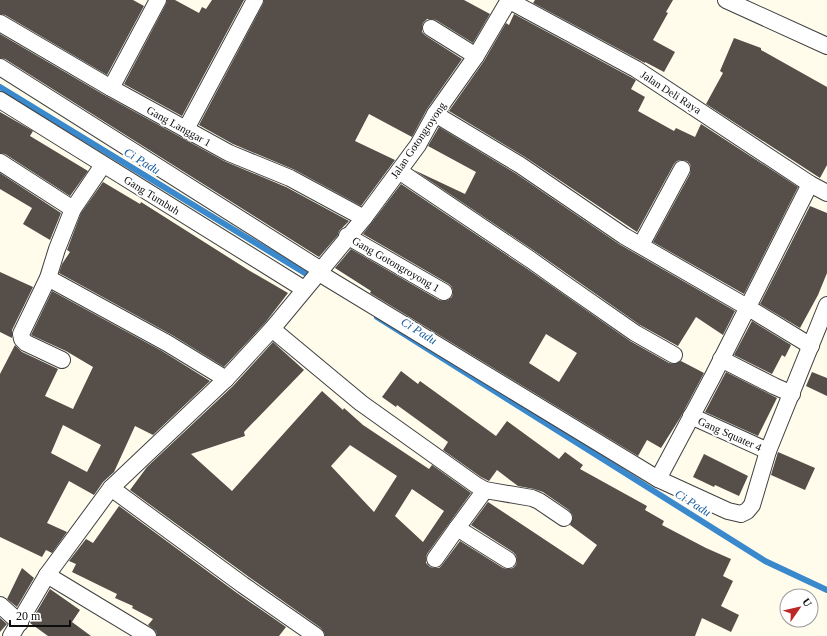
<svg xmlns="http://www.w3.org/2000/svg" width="827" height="636" font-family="Georgia,serif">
  <rect width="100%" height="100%" fill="#fffcec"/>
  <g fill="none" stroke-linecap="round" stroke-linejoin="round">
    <g stroke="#3989cc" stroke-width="6">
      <polyline points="0,87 313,278"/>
      <polyline points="377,317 765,561 827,590"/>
    </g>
  </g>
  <g fill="#554e49" fill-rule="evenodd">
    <polygon points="0,0 133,0 144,6 107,75 5,15 0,14"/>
    <polygon points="167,0 175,0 199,13 202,7 206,9 212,0 244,0 182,116 124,84 166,4"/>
    <polygon points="264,0 464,0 490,14 473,43 436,20 431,19 427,19 423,23 422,28 422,32 426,36 462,59 427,109 412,137 369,114 355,141 395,160 361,206 295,170 233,144 199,125 263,4"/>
    <polygon points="535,0 673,0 666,12 668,13 653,40 675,52 664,72 645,62 645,63 533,3"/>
    <polygon points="514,14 636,80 631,89 645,97 638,111 674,131 676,128 695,137 701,124 798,187 744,294 653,242 690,174 691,168 690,164 687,161 681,160 677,161 674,164 637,232 525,157 449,111 484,61 506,23 509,25"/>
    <polygon points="0,34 106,96 224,161 286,187 349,221 339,231 338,235 319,257 5,59 0,58"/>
    <polygon points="734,38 761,48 761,50 827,87 827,165 820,178 706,104 723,73 720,71"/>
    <polygon points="0,112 33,131 30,136 88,171 70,196 5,154 0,153"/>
    <polygon points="439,127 515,173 619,244 735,311 723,335 696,317 678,346 640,325 536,252 414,170 465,194 476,172 428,146"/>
    <polygon points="0,173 61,213 50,240 23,224 32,208 0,189"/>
    <polygon points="103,182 140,204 141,202 250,271 288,293 265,323 224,367 172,335 59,273 62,264 70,252 67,250 81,213"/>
    <path d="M401,184L526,268L630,341L669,363L674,364L681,361L704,373L680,418L661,448L647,440L638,456L370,293L371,291L335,268L351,249L439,300L444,301L448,300L452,297L453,292L452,287L449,284L363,234ZM546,334L577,353L559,382L529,363Z"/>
    <polygon points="810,206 827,213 827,273 818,295 800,328 760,304"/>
    <polygon points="0,272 33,287 12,330 12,338 0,332"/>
    <path d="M52,291L162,351L210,381L153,435L135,426L114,472L103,482L94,495L69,481L47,523L67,532L52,553L46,550L42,557L0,537V374L15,345L22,352L58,369L45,396L73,409L93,367L66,351L31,335ZM63,425L101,445L87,472L51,453Z"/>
    <polygon points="752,321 791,345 785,357 782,355 772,374 734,355"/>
    <path d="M273,342L304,370L244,432L245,436L191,454L232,491L322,391L343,410L344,408L363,425L429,469L432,465L471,493L427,554L426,558V563L430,567L434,568H439L442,565L460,541L503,568L508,569L513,568L516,565L517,560L516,555L513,552L471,525L488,502L583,565L597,545L570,525L573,518L572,514L569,510L543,492L534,489L518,486L497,470L489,481L481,477L443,450L448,442L397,405L396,407L382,397L401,371L418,384L420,381L496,436L507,421L559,459L565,452L583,465L580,469L647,506L645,510L664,521L662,525L706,548L731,559L723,576L733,581L721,606L739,615L731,632L702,618L695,636H325L324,632L321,628L249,577L130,490L147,467L233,386ZM350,445L397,476L374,512L331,466ZM412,489L444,511L423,542L395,516Z"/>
    <polygon points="726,372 777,398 758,436 705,412"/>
    <polygon points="812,372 827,378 827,396 806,386"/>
    <polygon points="778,452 815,468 805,490 771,475"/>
    <polygon points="704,454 748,476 739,496 715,485 714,487 693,477"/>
    <polygon points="119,506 237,593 286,627 279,636 157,636 156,631 148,625 153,619 132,608 133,606 115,598 117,594 72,572 76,564 69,561 86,539 93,543"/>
    <polygon points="22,568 34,578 17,607 7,599"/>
    <polygon points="50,589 80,610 72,622 91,636 48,636 30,623"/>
    <polygon points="0,618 7,624 0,632"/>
  </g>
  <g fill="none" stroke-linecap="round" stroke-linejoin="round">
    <defs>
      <g id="street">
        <polyline points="508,0 636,69 810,184 827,193"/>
        <polyline points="726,0 827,46"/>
        <polyline points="0,23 111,88 229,153 290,178 364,218"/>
        <polyline points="431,28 476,56"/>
        <polyline points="0,67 321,270"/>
        <polyline points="111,88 158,0"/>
        <polyline points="0,100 304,289"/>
        <polyline points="435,114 520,165 624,236 747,307 811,346"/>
        <polyline points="186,129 255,0"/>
        <polyline points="0,162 73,209 57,249 48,278 21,334 22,339 26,343 62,360"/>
        <polyline points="399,171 531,260 559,280 635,333 674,355"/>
        <polyline points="73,209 103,165"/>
        <polyline points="347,236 444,292"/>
        <polyline points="641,245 682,169"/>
        <polyline points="319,273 658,479 728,511 741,514 747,511 752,505 768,451 827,305"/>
        <polyline points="48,278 167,343 226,379"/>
        <polyline points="272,329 361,403 476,485 485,490 532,498 539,501 564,518"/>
        <polyline points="721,359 774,386 792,394"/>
        <polyline points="691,416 768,451"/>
        <polyline points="658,479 713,376 810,184"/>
        <polyline points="111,488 243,585 316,636"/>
        <polyline points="485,490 457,528 508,560"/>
        <polyline points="435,559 457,528"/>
        <polyline points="47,575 148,636"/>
        <polyline points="0,605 20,623"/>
        <polyline points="11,636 47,575 111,488 226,379 272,329 364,218 418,145 435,114 476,56 509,0"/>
      </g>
    </defs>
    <use href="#street" stroke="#404040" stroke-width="18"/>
    <use href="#street" stroke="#fff" stroke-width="16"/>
  </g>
  <g text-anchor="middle" stroke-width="4" stroke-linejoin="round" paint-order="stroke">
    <g font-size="11" fill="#0d0d0d" stroke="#fff">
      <text transform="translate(671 92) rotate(33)" y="4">Jalan Deli Raya</text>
      <text transform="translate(179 126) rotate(29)" y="4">Gang Langgar 1</text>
      <text transform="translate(418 140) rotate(-56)" y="4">Jalan Gotongroyong</text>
      <text transform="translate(152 195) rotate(32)" y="4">Gang Tumbuh</text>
      <text transform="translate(396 264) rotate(30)" y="4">Gang Gotongroyong 1</text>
      <text transform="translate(730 434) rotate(24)" y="4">Gang Squater 4</text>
    </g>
    <g font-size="12" font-style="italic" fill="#175b9d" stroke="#fff">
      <text transform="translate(142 161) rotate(31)" y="4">Ci Padu</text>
      <text transform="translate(419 331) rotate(32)" y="4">Ci Padu</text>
      <text transform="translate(693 503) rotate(32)" y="4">Ci Padu</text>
    </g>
  </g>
  <g transform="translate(799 608) rotate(56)"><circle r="19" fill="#ffffff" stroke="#9e9e9e"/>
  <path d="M0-3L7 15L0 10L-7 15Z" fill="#bb2826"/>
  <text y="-6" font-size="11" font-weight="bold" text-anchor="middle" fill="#0d0d0d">U</text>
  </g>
  <path d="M10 620v6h60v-6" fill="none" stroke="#0d0d0d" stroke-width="2"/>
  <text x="16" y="620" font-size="12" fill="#0d0d0d" stroke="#ffffff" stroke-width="3" paint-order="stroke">20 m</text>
</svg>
